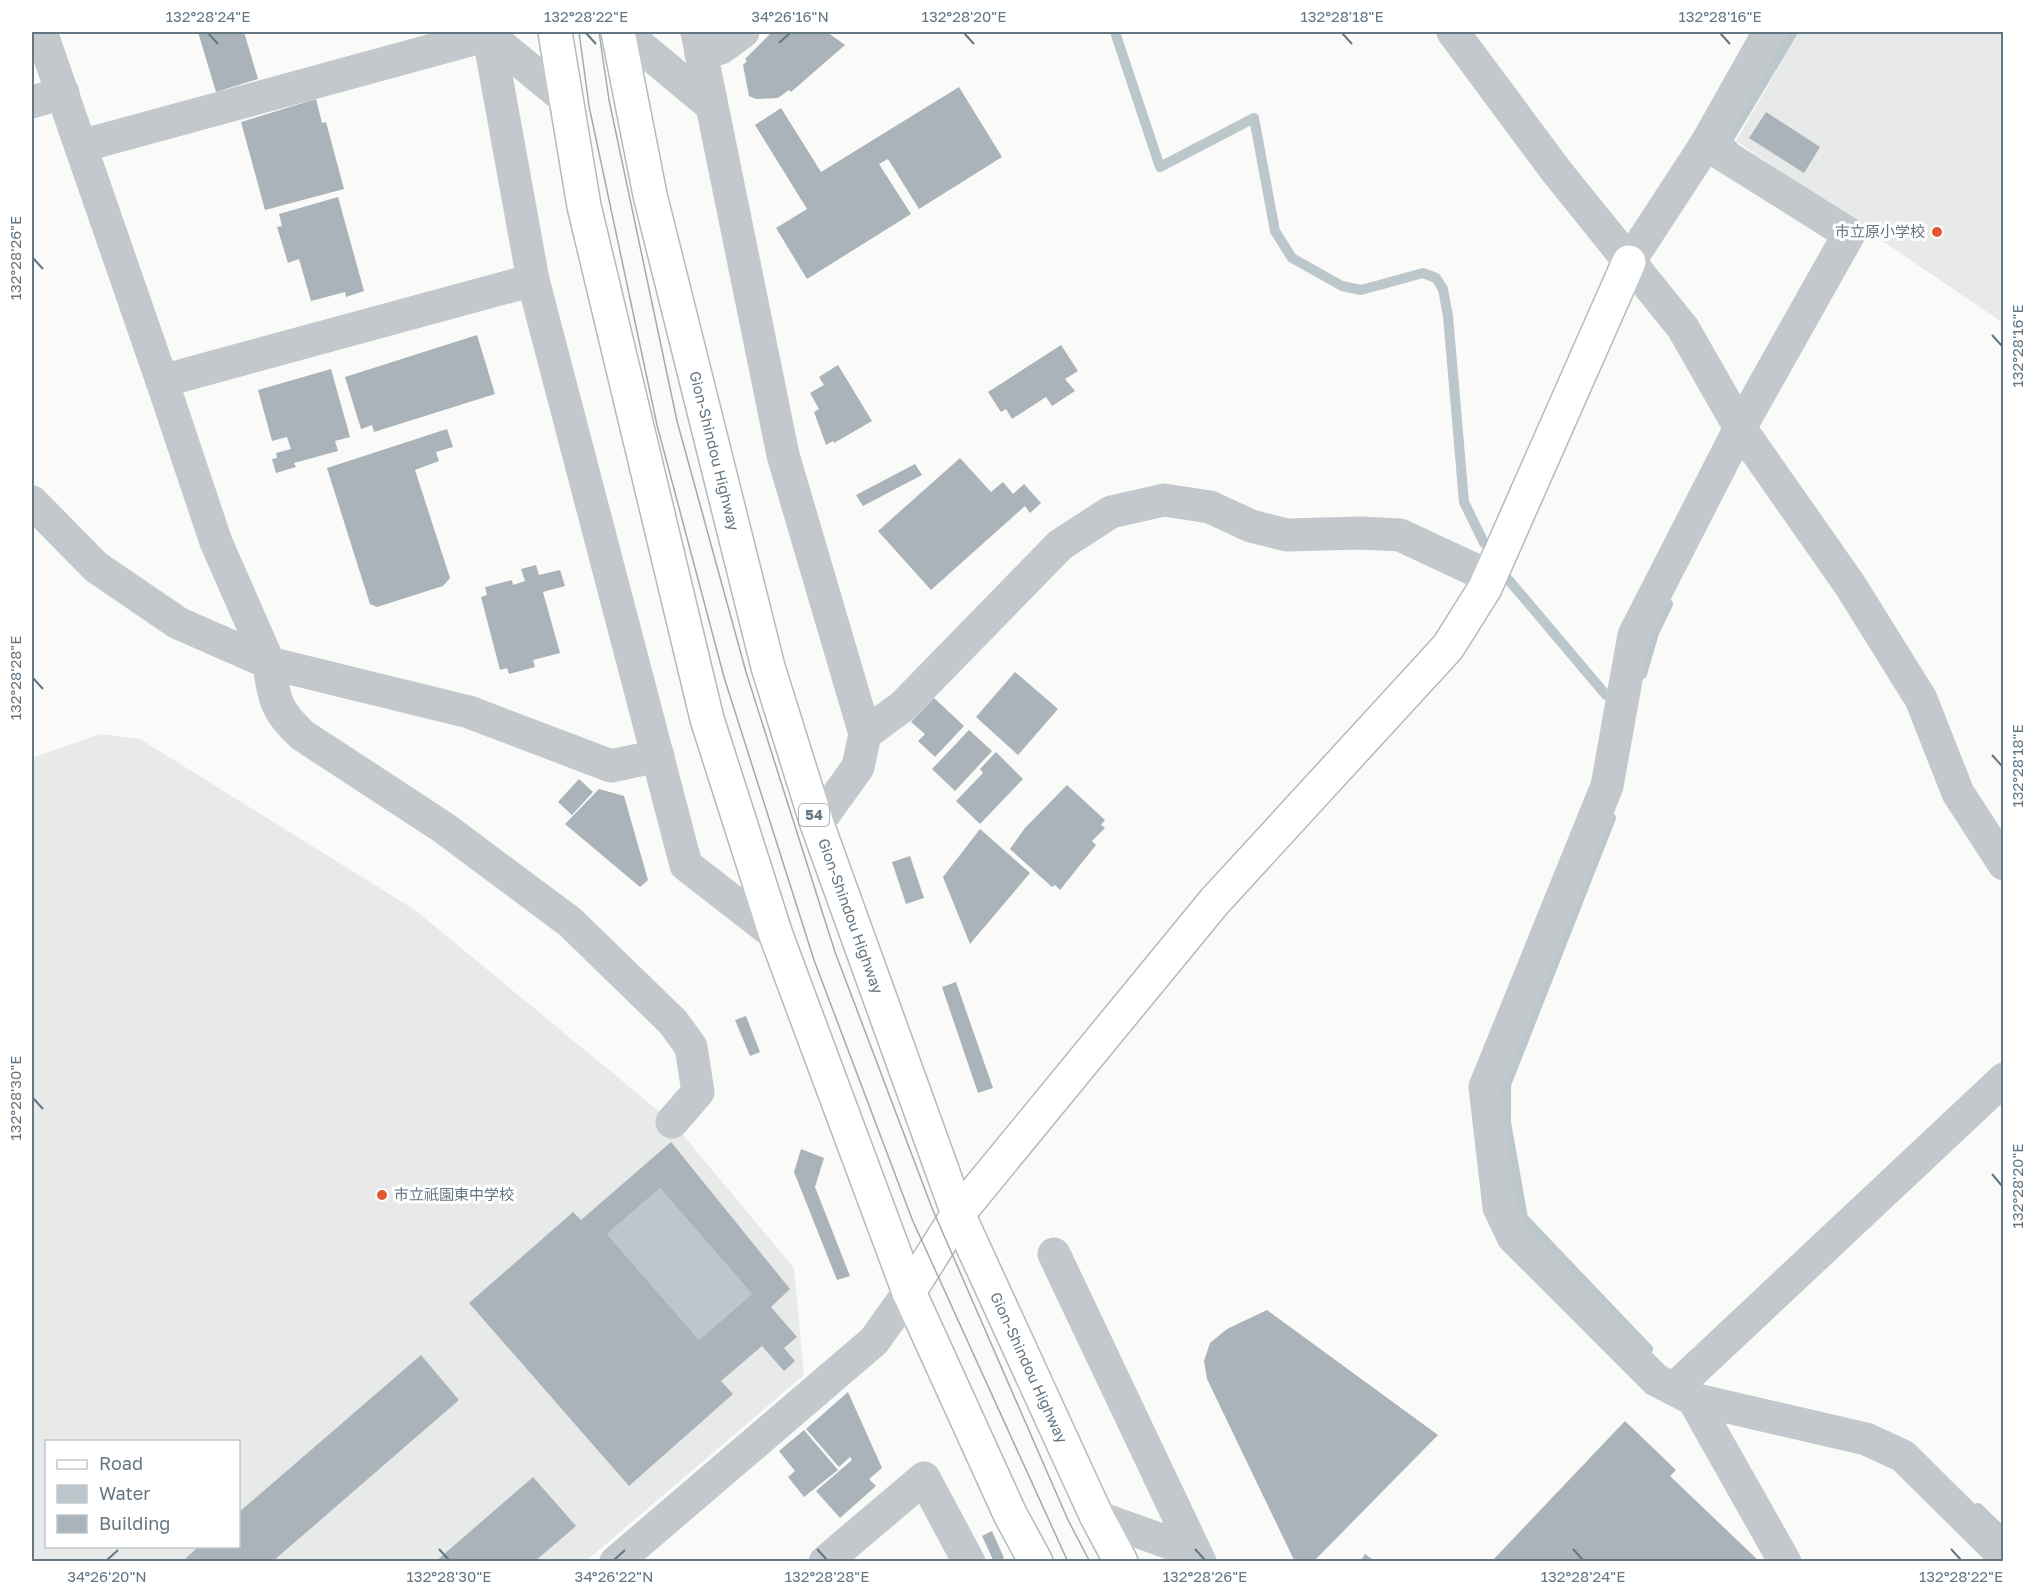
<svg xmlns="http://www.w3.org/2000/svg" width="2035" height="1593" font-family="'Golos Text','Noto Sans JP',sans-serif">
  <rect width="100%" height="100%" fill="#fafaf8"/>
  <g fill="#e8e9e9" fill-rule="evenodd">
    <polygon points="1799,32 2003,32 2003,323 1736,141"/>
    <path d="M100,734L140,739L415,910L672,1122L794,1268L804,1375L586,1561H32V758ZM46,1442H238V1546H46Z"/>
  </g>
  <polygon fill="#bbc7cb" points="660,1188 752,1294 699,1340 607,1234"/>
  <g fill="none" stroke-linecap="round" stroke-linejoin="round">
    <g stroke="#bbc7cb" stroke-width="10">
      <polyline points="1115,32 1160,167 1254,118 1275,231 1292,258 1342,286 1361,290 1423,273 1436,278 1443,289 1448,316 1464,502 1484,543"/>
      <polyline points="1733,146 1727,142 1793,32"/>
      <polyline points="1507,578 1606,695"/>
      <polyline points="1642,674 1654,633 1668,604"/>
      <polyline points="1611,818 1506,1085 1506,1122 1523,1218 1648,1349"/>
      <polyline points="1978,1508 2003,1532"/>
    </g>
  </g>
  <g fill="#aab3b9" fill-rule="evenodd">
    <polygon points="198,32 244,32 258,79 216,92"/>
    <polygon points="772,32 827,32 845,45 791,92 789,90 778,98 756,99 749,96 743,65 747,61 745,59"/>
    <polygon points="959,87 1002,157 919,209 888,159 879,164 911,214 807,279 776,228 807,209 755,125 781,108 821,172"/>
    <polygon points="316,99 322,123 326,122 344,189 265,210 241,122"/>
    <polygon points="1766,112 1820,147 1804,173 1749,138"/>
    <polygon points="338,197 364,291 346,297 345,292 311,301 299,259 288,263 277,227 282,226 279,214"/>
    <polygon points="477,335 495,394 374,432 372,425 361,429 345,377"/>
    <polygon points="1061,345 1078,371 1065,379 1075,391 1052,406 1046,397 1012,419 1006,409 1001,412 988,392"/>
    <polygon points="838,365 872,421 834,443 833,441 826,445 814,412 819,409 810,393 824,385 819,377"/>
    <polygon points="331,369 350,437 335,441 338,451 294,463 296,467 276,473 272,459 277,458 276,453 291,449 287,437 272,441 258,390"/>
    <polygon points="447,429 453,447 436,452 439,461 415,470 450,578 443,586 377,607 370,604 327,468"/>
    <polygon points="960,458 991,492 1003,482 1013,494 1024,484 1041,503 1030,513 1025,506 931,590 878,531"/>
    <polygon points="915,464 922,475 863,506 856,495"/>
    <polygon points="536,565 539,575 560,570 565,586 543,592 560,653 533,660 535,667 509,674 507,668 500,670 481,597 487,595 485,587 512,580 513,585 525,581 521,569"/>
    <polygon points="1015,672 1058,709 1018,755 976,717"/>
    <polygon points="934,698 964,726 935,757 918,741 925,734 911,722"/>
    <polygon points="969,730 992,751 955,791 932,769"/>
    <polygon points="996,752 1023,779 980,824 956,801 983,773 980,769"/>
    <polygon points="579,779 593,792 572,815 558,802"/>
    <polygon points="1067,785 1105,820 1101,825 1105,828 1092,841 1096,845 1060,890 1055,885 1052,887 1010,849 1025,828"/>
    <polygon points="599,789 624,796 648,880 640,887 565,824"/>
    <polygon points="980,829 1030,873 970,944 943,877"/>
    <polygon points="910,856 924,898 906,904 892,862"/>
    <polygon points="956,982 993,1088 978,1093 942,987"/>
    <polygon points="746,1016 760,1052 750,1056 735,1020"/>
    <path d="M671,1142L790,1289L771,1307L797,1337L784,1348L795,1361L784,1371L762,1346L721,1381L733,1394L629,1486L469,1303L573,1212L581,1220ZM660,1188L752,1294L699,1340L607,1234Z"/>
    <polygon points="801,1149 824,1158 815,1187 850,1276 837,1280 794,1172"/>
    <polygon points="1267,1310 1438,1435 1316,1559 1310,1562 1295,1562 1207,1379 1204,1361 1210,1343 1227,1329"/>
    <polygon points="421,1355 459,1400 272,1562 182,1562 199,1546 238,1546 238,1513"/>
    <polygon points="848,1392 882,1468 869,1479 876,1486 840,1518 816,1491 852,1460 850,1457 839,1467 806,1429"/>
    <polygon points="1625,1421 1676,1470 1670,1476 1760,1562 1491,1562"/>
    <polygon points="804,1430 838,1470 804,1497 788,1477 795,1471 779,1451"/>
    <polygon points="533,1477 576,1526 534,1562 435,1562"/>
    <polygon points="992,1531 1004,1558 997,1562 994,1562 982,1536"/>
    <polygon points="1365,1554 1376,1562 1360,1562"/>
  </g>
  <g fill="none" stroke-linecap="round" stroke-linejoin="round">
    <defs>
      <polyline id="secondary" points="909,1292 958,1214 1214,902 1448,647 1485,588 1629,262"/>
      <g id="highway">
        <polyline points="555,32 584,206 707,719 776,935 909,1292 1010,1514 1036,1562"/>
        <path id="s1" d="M618,32L650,195L768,667L817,824L958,1214L1097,1517L1121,1562"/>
      </g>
    </defs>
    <use href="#secondary" stroke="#b3babf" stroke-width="36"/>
    <use href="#highway" stroke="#b4b9bd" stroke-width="36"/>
    <g stroke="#c3c8cc" stroke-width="33">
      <polyline points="41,32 162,381 533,280"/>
      <polyline points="488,32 533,280 686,865 776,935"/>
      <polyline points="623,32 711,105"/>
      <polyline points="697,32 783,455 865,734 858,767 817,824"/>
      <polyline points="1453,32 1557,172 1683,328 1740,428 1850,585 1921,699 1958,793 2004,864"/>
      <polyline points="701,54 721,48 743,32"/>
      <polyline points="32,102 63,93"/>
      <polyline points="1706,144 1849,234 1740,428 1634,635 1607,786 1485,1087 1499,1207 1513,1237 1656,1380 1693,1399 1866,1439 1903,1456 2004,1556"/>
      <polyline points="81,146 488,35 567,100"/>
      <polyline points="1629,262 1706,144 1769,32"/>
      <polyline points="162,381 216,542 269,663 469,712 611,766 658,756"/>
      <path d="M32,502L96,567L178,623L269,663C274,699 275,710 302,735L444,828L570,922L673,1022L691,1047L698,1092L672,1122"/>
      <polyline points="865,734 903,706 1060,545 1111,512 1164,500 1210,507 1251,526 1287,535 1360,533 1400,535 1490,577"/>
      <polyline points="1054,1254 1200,1562"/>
      <polyline points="1097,1517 1195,1552"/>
      <polyline points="616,1562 874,1341 909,1292"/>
      <polyline points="825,1562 924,1478 969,1562"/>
      <polyline points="1785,1562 1693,1399 1678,1385 2004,1079"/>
    </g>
    <use href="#secondary" stroke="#fff" stroke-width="33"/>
    <use href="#highway" stroke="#fff" stroke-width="33"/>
    <g stroke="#a2aab0" stroke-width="1.5">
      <polyline points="579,32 589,106 657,425 724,677 814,960 912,1219 1068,1562"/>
      <polyline points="599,32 609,100 677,421 746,672 835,952 932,1208 1068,1520 1090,1562"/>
    </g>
  </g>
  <path fill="none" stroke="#657683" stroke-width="2" d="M208,33L218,44M586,33L596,44M964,33L974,44M1342,33L1352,44M1720,33L1730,44M779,43L790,33M33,258L43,269M1992,335L2002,346M33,678L43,689M1992,755L2002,766M33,1098L43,1109M1992,1174L2002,1186M439,1549L449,1560M817,1549L827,1560M1195,1549L1205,1560M1573,1549L1583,1560M1951,1549L1961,1560M107,1560L118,1550M614,1560L625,1550"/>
  <g fill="#e4572e" stroke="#fff" stroke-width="2">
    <circle cx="1937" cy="232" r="6"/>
    <circle cx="382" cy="1195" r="6"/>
  </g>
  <g text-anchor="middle" stroke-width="6" stroke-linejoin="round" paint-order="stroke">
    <rect fill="#fff" stroke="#939fa8" stroke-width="1.5" x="799" y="804" width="30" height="22" rx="4.5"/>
    <g font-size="14" font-weight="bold" fill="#657683">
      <text x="814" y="820">54</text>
    </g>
    <g font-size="15" fill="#657683" stroke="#fff" text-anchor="end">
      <text x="1925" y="237">市立原小学校</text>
      <text x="394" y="1200" text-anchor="start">市立祇園東中学校</text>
    </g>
    <g font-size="15" fill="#657683" stroke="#fff">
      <text dy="5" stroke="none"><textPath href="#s1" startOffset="430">Gion-Shindou Highway</textPath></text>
      <text dy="5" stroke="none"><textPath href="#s1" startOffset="915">Gion-Shindou Highway</textPath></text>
      <text dy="5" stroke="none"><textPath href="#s1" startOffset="1401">Gion-Shindou Highway</textPath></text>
    </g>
  </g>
  <rect width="2035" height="1593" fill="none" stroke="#ffffff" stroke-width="66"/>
  <rect x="45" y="1440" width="195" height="108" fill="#ffffff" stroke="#c1c8cd" stroke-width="1.5"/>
  <rect x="57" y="1460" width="30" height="9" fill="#ffffff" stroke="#c1c8cd" stroke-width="1.5"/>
  <text x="99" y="1470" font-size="18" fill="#657683">Road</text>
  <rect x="57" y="1485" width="30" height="18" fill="#bbc7cb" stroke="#c1c8cd" stroke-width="1.5"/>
  <text x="99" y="1500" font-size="18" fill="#657683">Water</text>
  <rect x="57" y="1515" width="30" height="18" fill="#aab3b9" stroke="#c1c8cd" stroke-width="1.5"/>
  <text x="99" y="1530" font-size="18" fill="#657683">Building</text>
  <rect x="33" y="33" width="1969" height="1527" fill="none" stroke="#657683" stroke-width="2"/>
  <g font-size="15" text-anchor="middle" fill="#657683">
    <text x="208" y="22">132°28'24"E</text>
    <text x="586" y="22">132°28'22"E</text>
    <text x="790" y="22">34°26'16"N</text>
    <text x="964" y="22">132°28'20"E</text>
    <text x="1342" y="22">132°28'18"E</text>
    <text x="1720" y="22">132°28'16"E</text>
    <text transform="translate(16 258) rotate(-90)" y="5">132°28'26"E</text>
    <text transform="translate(2018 346) rotate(-90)" y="5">132°28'16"E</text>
    <text transform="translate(16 678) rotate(-90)" y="5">132°28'28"E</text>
    <text transform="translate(2018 766) rotate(-90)" y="5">132°28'18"E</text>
    <text transform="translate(16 1098) rotate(-90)" y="5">132°28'30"E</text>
    <text transform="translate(2018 1186) rotate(-90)" y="5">132°28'20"E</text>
    <text x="107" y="1582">34°26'20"N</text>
    <text x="449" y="1582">132°28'30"E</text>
    <text x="614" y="1582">34°26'22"N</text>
    <text x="827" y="1582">132°28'28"E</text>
    <text x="1205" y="1582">132°28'26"E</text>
    <text x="1583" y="1582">132°28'24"E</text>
    <text x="1961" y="1582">132°28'22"E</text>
  </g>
</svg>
